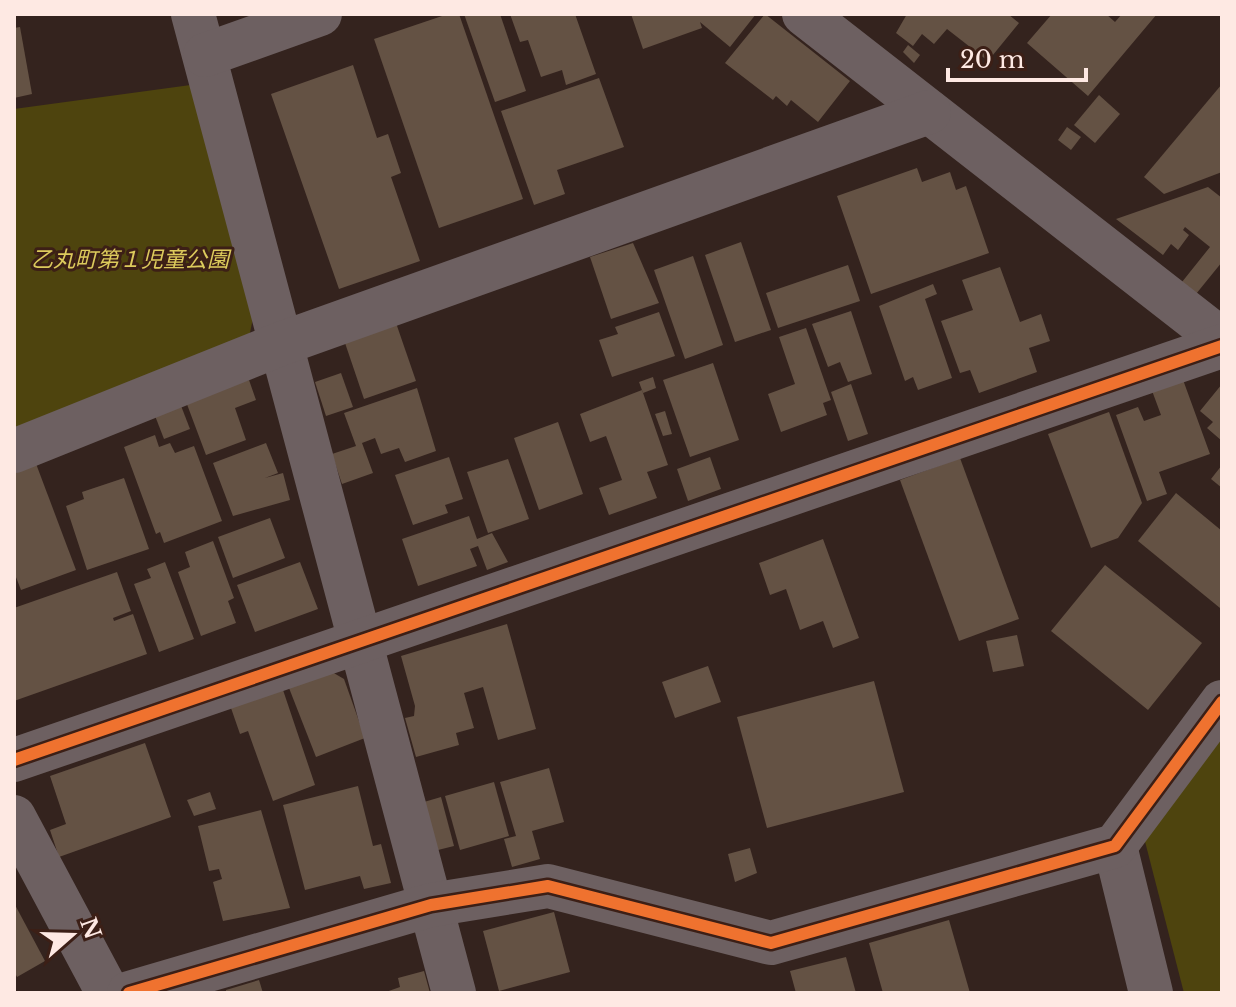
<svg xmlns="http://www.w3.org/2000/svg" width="1236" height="1007" font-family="'Libre Baskerville','Noto Sans JP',serif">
  <rect width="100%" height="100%" fill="#34231e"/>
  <g fill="#4e440e">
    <polygon points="198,84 258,294 247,347 14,432 14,109"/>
    <polygon points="1222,721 1222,993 1184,993 1140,822"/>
  </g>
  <g fill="#645244">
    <polygon points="448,14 459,14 523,199 439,228 374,39"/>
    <polygon points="464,14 500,14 526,91 495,102"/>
    <polygon points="510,14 575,14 596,74 566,85 562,70 541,77 528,40 520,42"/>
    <polygon points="631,14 756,14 730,47 700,22 702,28 643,49"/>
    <polygon points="765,14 850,81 818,122 791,100 787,106 776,96 773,100 725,63"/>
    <polygon points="907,14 1008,14 1019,23 988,61 947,29 934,44 922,34 913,46 896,33"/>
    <polygon points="1052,14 1106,14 1115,22 1122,14 1157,14 1088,96 1027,43"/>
    <polygon points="20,27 32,94 14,98 14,28"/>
    <polygon points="908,45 920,55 914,63 903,52"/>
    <polygon points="353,65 377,138 388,134 401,173 391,177 420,261 339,289 271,94"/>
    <polygon points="599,78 624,147 557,170 565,194 534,205 501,111"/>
    <polygon points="1222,84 1222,172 1164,194 1144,177"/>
    <polygon points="1099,95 1120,114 1095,143 1074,125"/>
    <polygon points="1067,127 1081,137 1071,150 1058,140"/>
    <polygon points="917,168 922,182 950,172 956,190 966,186 989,253 871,294 837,196"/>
    <polygon points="1208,187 1222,198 1222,262 1196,294 1182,282 1210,247 1185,227 1183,230 1189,235 1178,250 1171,244 1163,255 1116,219"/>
    <polygon points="741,242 771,330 735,342 705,255"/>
    <polygon points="633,243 659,303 611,319 590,257"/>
    <polygon points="693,256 723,345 685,359 654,270"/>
    <polygon points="848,265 860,301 778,328 766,293"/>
    <polygon points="1000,267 1020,322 1041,314 1050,341 1029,348 1037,372 979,393 970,370 960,373 941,321 973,310 962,280"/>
    <polygon points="933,284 937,294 925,299 952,378 918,390 913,377 905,381 879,306"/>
    <polygon points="851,311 872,374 848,382 840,362 828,367 812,324"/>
    <polygon points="659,312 675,356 612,377 599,340 618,334 615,327"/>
    <polygon points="396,323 416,381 364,399 344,340"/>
    <polygon points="806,328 831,400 823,403 827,415 781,432 768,394 795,384 779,337"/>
    <polygon points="713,363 739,440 690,457 663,380"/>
    <polygon points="341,373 353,407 326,416 315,382"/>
    <polygon points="653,377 656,388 643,393 639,382"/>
    <polygon points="1182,377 1210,454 1159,472 1167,494 1147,501 1116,415 1138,407 1144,421 1161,415 1151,388"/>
    <polygon points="249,380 256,400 235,408 246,440 206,455 185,399"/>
    <polygon points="851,384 868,434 848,441 831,392"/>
    <polygon points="1222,384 1222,441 1207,428 1213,422 1200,411"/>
    <polygon points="417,388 436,451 405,462 399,448 381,454 375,438 362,443 373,473 342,484 332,454 356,446 344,413"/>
    <polygon points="642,390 668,465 647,472 657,498 609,515 599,488 622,480 606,436 590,442 580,414"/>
    <polygon points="178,398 190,429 164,439 152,408"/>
    <polygon points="665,411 672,434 663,436 655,414"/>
    <polygon points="1109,412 1142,503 1118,538 1091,548 1048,434"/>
    <polygon points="558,422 583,494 539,510 514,438"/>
    <polygon points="155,435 159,447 170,443 175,453 194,446 222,521 164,543 160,532 156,534 124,447"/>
    <polygon points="266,443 278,473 265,478 283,473 290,500 233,516 213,463"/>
    <polygon points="449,457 463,499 445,505 448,513 413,525 395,475"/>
    <polygon points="710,457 721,489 688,501 677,469"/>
    <polygon points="960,458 1019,619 959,641 900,480"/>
    <polygon points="508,459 529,519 488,533 467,472"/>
    <polygon points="35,461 76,570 21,590 14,572 14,469"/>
    <polygon points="1222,465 1222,488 1211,479"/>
    <polygon points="124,478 149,549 87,570 66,506 84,499 82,492"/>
    <polygon points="1176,493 1222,531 1220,608 1138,541"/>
    <polygon points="469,516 477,539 492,533 508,562 487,570 478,546 470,549 477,566 418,586 402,539"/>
    <polygon points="270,518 285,558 233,578 218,537"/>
    <polygon points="823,539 859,638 833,648 823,621 800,630 786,589 770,595 759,563"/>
    <polygon points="213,541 234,598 228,601 236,623 201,636 178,572 190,567 185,552"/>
    <polygon points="165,562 194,639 159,652 134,584 151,578 147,569"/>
    <polygon points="300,562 318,609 255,632 237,585"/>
    <polygon points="1105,565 1202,643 1148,710 1051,631"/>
    <polygon points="117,572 131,611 113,618 114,621 133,614 147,654 14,701 14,608"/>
    <polygon points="507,624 536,729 498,740 483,687 464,693 474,728 456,733 459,745 416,757 405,718 414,716 415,706 401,656"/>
    <polygon points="1017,635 1024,666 993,672 986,641"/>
    <polygon points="708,666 721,702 675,718 662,682"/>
    <polygon points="332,672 344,679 365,738 316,757 289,688"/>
    <polygon points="874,681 904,792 767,828 737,717"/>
    <polygon points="282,687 315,785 273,801 248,731 240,734 231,708"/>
    <polygon points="145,743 171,817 59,857 50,830 66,824 50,776"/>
    <polygon points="549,768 564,822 532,831 540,859 512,867 504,839 516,836 500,782"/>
    <polygon points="494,782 509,836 460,850 445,796"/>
    <polygon points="358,786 373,846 381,844 391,883 364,889 360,876 305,890 283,805"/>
    <polygon points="210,792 216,809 194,816 187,800"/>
    <polygon points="441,797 454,846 438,850 424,802"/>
    <polygon points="261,810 290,908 223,921 213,882 222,879 219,869 209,871 198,826"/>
    <polygon points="750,848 757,873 735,882 728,854"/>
    <polygon points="14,903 45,961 17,977 14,971"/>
    <polygon points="554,912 570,972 499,991 483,931"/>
    <polygon points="949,920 970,993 883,993 869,943"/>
    <polygon points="846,957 856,993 796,993 790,971"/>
    <polygon points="424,971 430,993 383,993 400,987 398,978"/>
    <polygon points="259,980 263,993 226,993 226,990"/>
  </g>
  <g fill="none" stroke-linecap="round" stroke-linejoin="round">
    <g stroke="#6d6061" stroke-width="44">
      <polyline points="193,14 454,993"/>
      <polyline points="804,14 1222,340"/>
      <polyline points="205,55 320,14"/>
      <polyline points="14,451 283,343 929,112"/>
      <polyline points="14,760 1222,346"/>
      <polyline points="14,817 108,993"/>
      <polyline points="1115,846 1151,993"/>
      <polyline points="129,993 431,905 548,886 771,943 1115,846 1222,702"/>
    </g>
    <defs>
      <g id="cycleway">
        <polyline points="14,760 1222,346"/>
        <polyline points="129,993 431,905 548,886 771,943 1115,846 1222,702"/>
      </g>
    </defs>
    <use href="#cycleway" stroke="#3c1f16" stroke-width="17"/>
    <use href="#cycleway" stroke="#ef722f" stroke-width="12"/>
  </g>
  <g text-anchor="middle" stroke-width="6" stroke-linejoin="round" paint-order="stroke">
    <g font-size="22" font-style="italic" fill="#dcca5c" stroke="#3c1f16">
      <text x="130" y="267">乙丸町第１児童公園</text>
    </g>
  </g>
  <rect width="1236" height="1007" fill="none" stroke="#fee9e3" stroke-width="32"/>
  <g transform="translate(72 935) rotate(70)" stroke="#3c1f16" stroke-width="6" paint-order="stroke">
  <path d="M0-6L14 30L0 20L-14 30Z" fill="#fee9e3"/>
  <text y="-12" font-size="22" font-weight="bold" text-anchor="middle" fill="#fee9e3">N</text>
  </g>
  <path d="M948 68v12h138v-12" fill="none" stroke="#fee9e3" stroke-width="4"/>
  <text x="960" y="68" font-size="24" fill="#fee9e3" stroke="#3c1f16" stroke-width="6" paint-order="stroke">20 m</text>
</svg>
